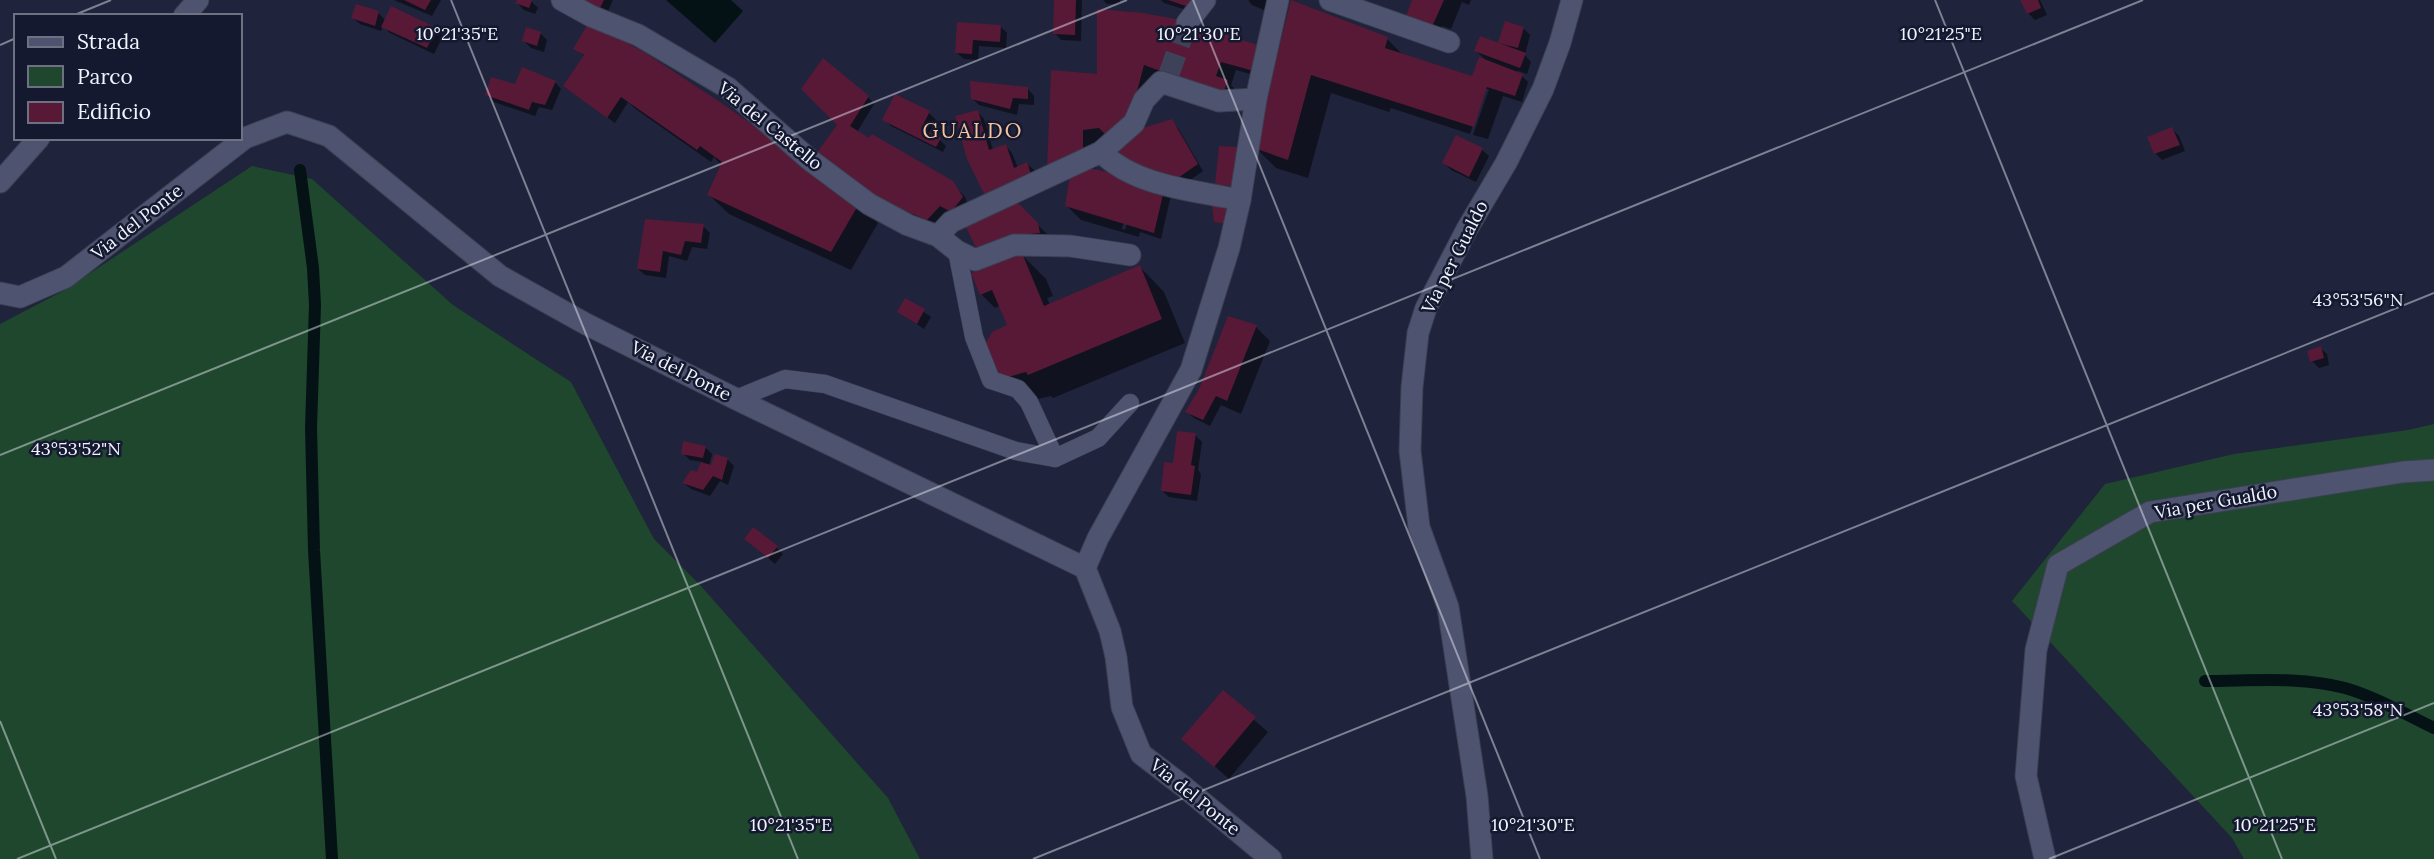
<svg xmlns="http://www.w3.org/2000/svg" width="2434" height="859" font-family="Lora,serif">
  <rect width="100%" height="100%" fill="#1f233b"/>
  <g fill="#1e472d">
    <polygon points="252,166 312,179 453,305 571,382 654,539 701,586 888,798 920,859 0,859 0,324 63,291"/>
    <polygon points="2434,424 2434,859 2244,859 2232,838 2012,601 2105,484 2234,454 2408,430"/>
  </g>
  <polygon fill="#051215" points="666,0 731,0 743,11 715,43"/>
  <g fill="#0007" fill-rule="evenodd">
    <polygon points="394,0 441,0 432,16"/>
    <polygon points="518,0 531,1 538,8 535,14 524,10 517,3"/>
    <polygon points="576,0 613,0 606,16"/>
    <polygon points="1056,0 1082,0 1081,41 1061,40 1055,33"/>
    <polygon points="1103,0 1120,0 1120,4 1107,4"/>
    <polygon points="1161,0 1199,0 1196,13 1164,3"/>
    <polygon points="1248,0 1276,0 1271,13 1252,5"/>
    <polygon points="1414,0 1471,0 1469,5 1462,2 1451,29 1442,26 1438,35"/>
    <polygon points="2022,0 2040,0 2047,15 2035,20 2028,13"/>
    <polygon points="1292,1 1387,39 1403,55 1473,79 1488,62 1476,51 1499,45 1506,23 1523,28 1530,35 1525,55 1531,62 1527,74 1516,70 1528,82 1522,102 1503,96 1488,139 1473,135 1489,89 1485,89 1470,134 1391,108 1389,112 1331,93 1308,178 1276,168 1256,148"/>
    <path d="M1099,11L1143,15L1180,22L1229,40L1260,47L1267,54L1261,77L1236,70L1231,85L1234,88L1230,99L1227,98L1226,103L1191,90L1178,81L1177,85L1158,78L1144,129L1171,121L1178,128L1203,171L1179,188L1141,177L1115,141L1096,143V168L1090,170L1164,188L1171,195L1161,239L1140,232L1139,237L1081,220L1067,206L1071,177L1063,180L1049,167L1053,72L1099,76ZM1135,181H1138L1125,230L1122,229Z"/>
    <polygon points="378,13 386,21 436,29 443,36 434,54 390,33 383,26 381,31 360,24 353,18"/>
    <polygon points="959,23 1000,26 1007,33 1006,48 979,46 978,60 964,59 957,53"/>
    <polygon points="540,33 547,40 544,52 531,48 524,41"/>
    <polygon points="576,49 859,203 878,223 851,270 729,214 709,195 722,166 714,157 711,162 637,110 628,102 615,123 572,92 585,57"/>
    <polygon points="555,82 561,89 552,110 539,107 535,116 494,102 487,95 516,86"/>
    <polygon points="1028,89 1034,96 1034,105 1019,104 1017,115 979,105 972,98"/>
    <polygon points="896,96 929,113 936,120 928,134 940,140 946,146 943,152 891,126 884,119"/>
    <polygon points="868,97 874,104 857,132 953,184 965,197 968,204 941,233 881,207 818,154"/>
    <polygon points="978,112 984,119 993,150 1006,146 1012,153 1018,168 1027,164 1034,170 1038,184 994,203"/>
    <polygon points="2172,129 2179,136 2185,151 2162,160 2155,153"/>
    <polygon points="1482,150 1489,156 1476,182 1451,170 1444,163"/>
    <polygon points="1015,203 1051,238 992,263"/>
    <polygon points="646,220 703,226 710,233 707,249 692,247 687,261 669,256 666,278 645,275 638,269"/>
    <polygon points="1022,255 1046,279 1053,296 1047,298 1050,305 1140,267 1164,292 1185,343 1053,398 1051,396 1033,400 993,367 1009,326 1001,305 995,308 981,294"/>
    <polygon points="906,300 931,317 924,329 899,312"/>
    <polygon points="1256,327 1270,341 1241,414 1221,405 1210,426 1194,418 1187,412"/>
    <polygon points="2320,348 2327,354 2329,365 2319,368 2312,361"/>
    <polygon points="1195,435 1202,442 1198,470 1201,474 1197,501 1169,497 1162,491 1174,465"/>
    <polygon points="705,447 712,454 709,466 727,459 734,466 728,485 720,481 710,496 691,489 684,483 699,474 703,462 690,460 683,453"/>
    <polygon points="746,539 777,548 783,554 775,564"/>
    <polygon points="1223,693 1268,732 1229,779 1184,739"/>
  </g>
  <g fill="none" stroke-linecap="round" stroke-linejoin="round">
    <g stroke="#051215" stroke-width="12">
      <polyline points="300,170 313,268 315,305 311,428 314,550 332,859"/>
      <path d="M2205,681C2251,681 2300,676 2345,688C2376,697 2405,714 2434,728"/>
    </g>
  </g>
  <g fill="#581937">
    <polygon points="404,0 431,0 425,10"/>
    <polygon points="517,0 532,0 529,8 515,3"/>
    <polygon points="576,0 604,0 599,10"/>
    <polygon points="1054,0 1076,0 1075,35 1053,34"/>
    <polygon points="1168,0 1191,0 1189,7"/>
    <polygon points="1291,0 1388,37 1385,48 1472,76 1479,57 1523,74 1515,96 1487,87 1474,127 1311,75 1288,160 1254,148"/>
    <polygon points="1412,0 1444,0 1431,29 1404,22"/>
    <polygon points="2020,0 2038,0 2041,8 2027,14"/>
    <polygon points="356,4 379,11 375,26 351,18"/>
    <polygon points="391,6 437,28 427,48 381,27"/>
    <polygon points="1097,9 1143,13 1176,19 1261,46 1254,71 1221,62 1216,76 1228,80 1223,94 1144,65 1131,114 1109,138 1099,128 1083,130 1083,154 1047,168 1051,70 1097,74"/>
    <polygon points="1505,21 1524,27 1518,48 1498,43"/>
    <polygon points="589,22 647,54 723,104 860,202 831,252 707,195 722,162 700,146 697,150 621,97 607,118 563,86 584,55 573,49"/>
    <polygon points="957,22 1001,25 1000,42 973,40 972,54 955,53"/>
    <polygon points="526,27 541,32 537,46 522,41"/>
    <polygon points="1480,36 1526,53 1520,68 1474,51"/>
    <polygon points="823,58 869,96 850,126 869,138 872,134 953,181 963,197 951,212 940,206 927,220 865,194 816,154 837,125 801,89"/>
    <polygon points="522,67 556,81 545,105 532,102 529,110 485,95 491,77 515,84"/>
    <polygon points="970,81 1028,87 1028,99 1013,98 1010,109 971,99"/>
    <polygon points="895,94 930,111 921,129 941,138 936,147 882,120"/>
    <polygon points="978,110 989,150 1006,144 1014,168 1027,162 1032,177 986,198 967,159 955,116"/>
    <polygon points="1172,119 1198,164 1172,182 1132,170 1116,147 1140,129"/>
    <polygon points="2172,127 2180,145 2154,154 2147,137"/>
    <polygon points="1456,135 1483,148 1469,177 1442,163"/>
    <polygon points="1219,146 1237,147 1234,186 1215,185"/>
    <polygon points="1086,167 1165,186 1154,233 1065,206 1070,175"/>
    <polygon points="1015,200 1038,223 1040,233 1007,236 977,250 964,223"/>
    <polygon points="1212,205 1230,207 1227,224 1214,222"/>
    <polygon points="645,219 704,224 701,243 685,241 681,255 663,251 660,272 637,269"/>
    <polygon points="1022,253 1044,306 1140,265 1162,319 1028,375 1026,372 1008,377 998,374 984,346 992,332 1007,325 992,290 980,295 971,273"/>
    <polygon points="905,298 925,309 917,324 897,312"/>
    <polygon points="1228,316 1257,325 1227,401 1216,396 1203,420 1185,412 1199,389"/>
    <polygon points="2321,346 2324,358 2310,362 2307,351"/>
    <polygon points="1177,431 1196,433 1191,465 1195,466 1191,495 1161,491 1164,462 1173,463"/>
    <polygon points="683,441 706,446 703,458 681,454"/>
    <polygon points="715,454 728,458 722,480 713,476 703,490 682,483 691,470 697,472 701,462 711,465"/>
    <polygon points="753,527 778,546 768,558 744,539"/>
    <polygon points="1223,690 1256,717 1214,767 1181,739"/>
  </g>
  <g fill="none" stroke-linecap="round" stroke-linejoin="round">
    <polyline stroke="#3e4258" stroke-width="21" stroke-dasharray="21 10" stroke-linecap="butt" points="1169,74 1187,23"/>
    <defs>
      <g id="service">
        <polyline points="957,251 974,337 991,380 1018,389 1029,402 1055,458"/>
        <polyline points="736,399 785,379 825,384 1016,451 1055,458 1098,438 1130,403"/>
      </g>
      <g id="minor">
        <polyline points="562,0 591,16 638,35 728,88 810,160 869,204 908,225 938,236 957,251 975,260 1014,245 1070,246 1130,255"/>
        <polyline points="1330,0 1449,42"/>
        <polyline points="184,16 198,0"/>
        <polyline points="1187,23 1205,0"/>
        <path d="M1101,152C1136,187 1194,190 1240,200"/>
        <polyline points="0,182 39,138"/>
        <polyline points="938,236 951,222 1101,152 1134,123 1144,100 1161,82 1219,101 1256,99"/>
        <polyline points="0,293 20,297 66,277 245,138 287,122 329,136 500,276 586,324 736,399 1085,568 1110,631 1116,657 1122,707 1141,754 1183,786 1271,859"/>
        <polyline points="1085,568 1098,538 1191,370 1229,248 1240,200 1256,99 1278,0"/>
        <polyline points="1482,859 1477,796 1448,607 1419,527 1410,451 1412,387 1418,333 1426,308 1467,229 1506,163 1543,89 1560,43 1572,0"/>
        <polyline points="2045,859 2026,776 2036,650 2058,565 2150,512 2403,472 2434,470"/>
      </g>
    </defs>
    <use href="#service" stroke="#3c3f52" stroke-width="19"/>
    <use href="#minor" stroke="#3c3f52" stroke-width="23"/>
    <use href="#service" stroke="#4e546f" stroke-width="18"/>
    <use href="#minor" stroke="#4e546f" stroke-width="21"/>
  </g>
  <path fill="none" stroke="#f1f4fe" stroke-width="2" stroke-opacity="0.45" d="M451,0L798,859M1193,0L1540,859M1935,0L2282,859M72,16L111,0M0,45L16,38M0,455L1127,0M0,721L56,859M17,859L2143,0M1033,859L2434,293M2049,859L2434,703"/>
  <g text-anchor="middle" stroke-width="5" stroke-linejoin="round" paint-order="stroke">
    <g font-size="18" fill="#f1f4fe" stroke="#151930">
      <text transform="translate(770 126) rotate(39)" y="6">Via del Castello</text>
      <text transform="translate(137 222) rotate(-38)" y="6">Via del Ponte</text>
      <text transform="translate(1455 257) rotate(-63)" y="6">Via per Gualdo</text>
      <text transform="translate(681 371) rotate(27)" y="6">Via del Ponte</text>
      <text transform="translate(2216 502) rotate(-10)" y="6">Via per Gualdo</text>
      <text transform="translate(1195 797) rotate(39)" y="6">Via del Ponte</text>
    </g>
    <g font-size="21" letter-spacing="2" fill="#f9c49d" stroke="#151930">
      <text x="973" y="138">GUALDO</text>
    </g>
  </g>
  <g font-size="18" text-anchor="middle" fill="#f1f4fe" stroke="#151930" stroke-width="5" stroke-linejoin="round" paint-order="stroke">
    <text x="457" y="40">10°21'35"E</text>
    <text x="1199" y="40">10°21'30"E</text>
    <text x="1941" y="40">10°21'25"E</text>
    <text x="2358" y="306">43°53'56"N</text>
    <text x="76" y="455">43°53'52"N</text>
    <text x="2358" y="716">43°53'58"N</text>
    <text x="791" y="831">10°21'35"E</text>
    <text x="1533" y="831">10°21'30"E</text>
    <text x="2275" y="831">10°21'25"E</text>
  </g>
  <rect x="14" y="14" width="228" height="126" fill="#151930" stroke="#6d7182" stroke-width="2"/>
  <rect x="28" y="37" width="35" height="10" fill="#4e546f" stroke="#6d7182" stroke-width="2"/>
  <text x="77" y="49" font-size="21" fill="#f1f4fe">Strada</text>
  <rect x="28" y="66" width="35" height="21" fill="#1e472d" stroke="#6d7182" stroke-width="2"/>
  <text x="77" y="84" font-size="21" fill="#f1f4fe">Parco</text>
  <rect x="28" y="102" width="35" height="21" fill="#581937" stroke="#6d7182" stroke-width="2"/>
  <text x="77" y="119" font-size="21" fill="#f1f4fe">Edificio</text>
</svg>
